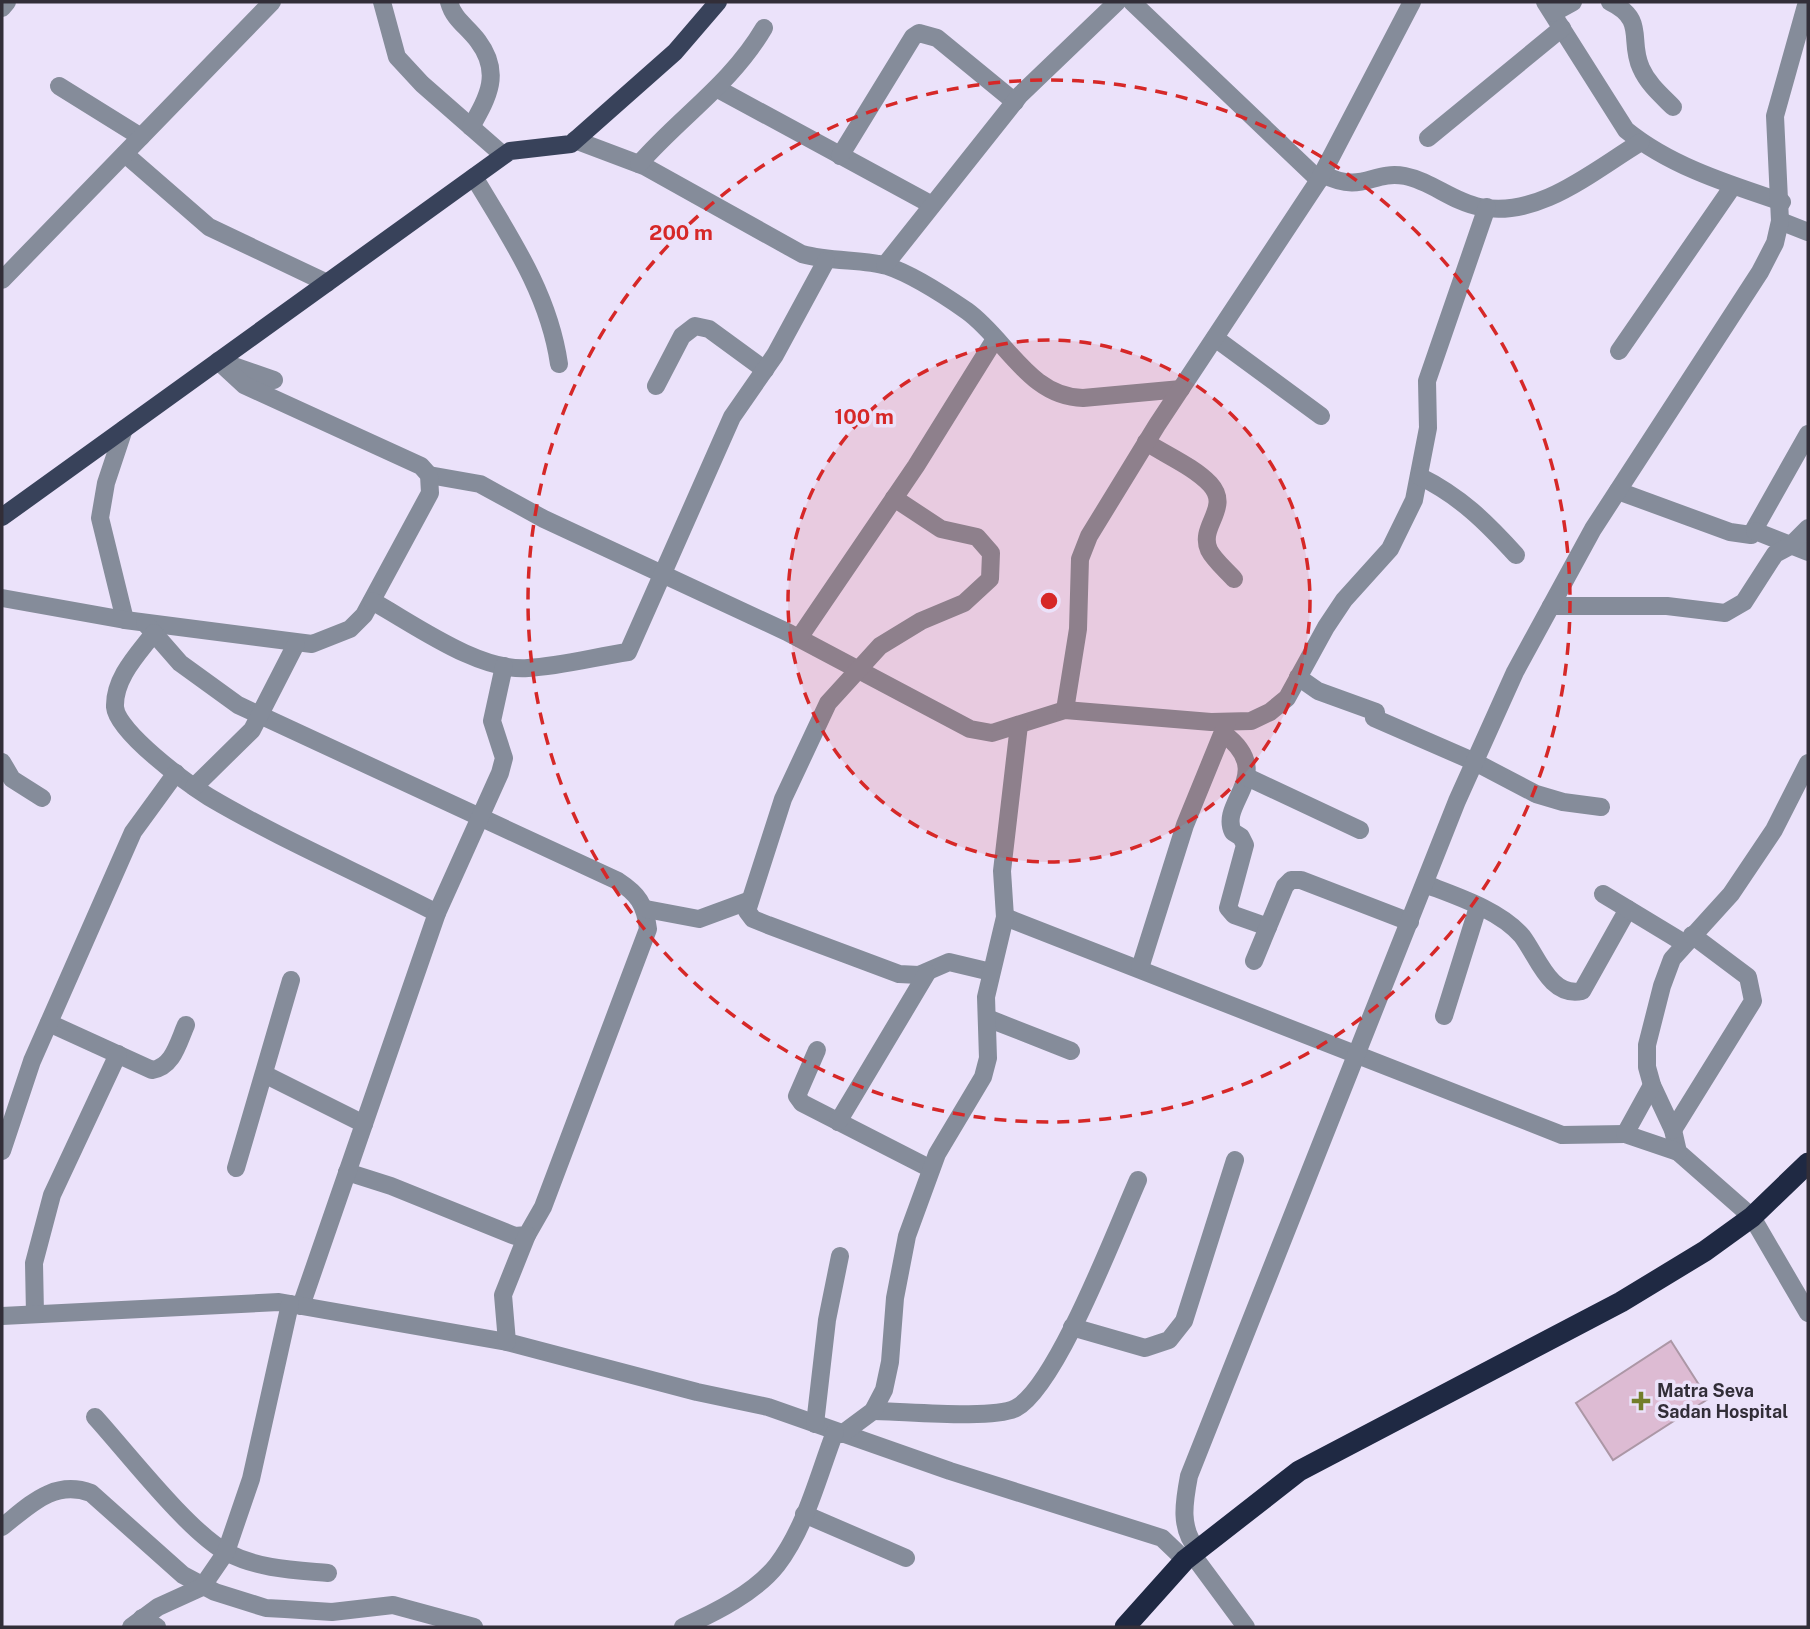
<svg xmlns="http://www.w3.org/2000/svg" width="1810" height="1629" font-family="'Public Sans',sans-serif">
  <rect width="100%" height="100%" fill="#ebe2fa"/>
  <polygon fill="#ddbbd3" stroke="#ac97a6" stroke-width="2" points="1671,1341 1708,1399 1613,1460 1576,1403"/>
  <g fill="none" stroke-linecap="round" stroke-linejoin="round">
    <g stroke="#858c9a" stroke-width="18">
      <polyline points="382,2 397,57 422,84 503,155"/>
      <path d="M449,2C454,20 467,26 478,41C502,73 488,97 471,127"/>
      <polyline points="1132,2 1319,180"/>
      <path d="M1545,2L1626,130C1670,166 1728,184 1782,202"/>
      <path d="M1610,2C1647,20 1628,40 1641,68C1648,84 1661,95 1673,107"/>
      <polyline points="2,8 7,2"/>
      <polyline points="1553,13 1573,2"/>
      <polyline points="59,86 141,137"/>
      <polyline points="718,89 932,205"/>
      <polyline points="1428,138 1562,28"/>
      <path d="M575,140L644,166L802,254C830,262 865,259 887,266C914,275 944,295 967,311C1006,339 1029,397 1083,398L1181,389"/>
      <polyline points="125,154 209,227 327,283"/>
      <polyline points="840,156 913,37 919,33 937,38 1015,102"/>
      <path d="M639,164C681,116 731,84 764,28"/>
      <path d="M1322,174C1364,195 1371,170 1405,176C1431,181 1453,202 1480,207C1539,219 1594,170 1641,142"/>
      <path d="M474,177C510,237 549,294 559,364"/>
      <polyline points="1780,221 1808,232"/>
      <polyline points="885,265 1020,95 1117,2"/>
      <polyline points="2,280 272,2"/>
      <polyline points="1215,338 1321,416"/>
      <polyline points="1619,351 1733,186"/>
      <polyline points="225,363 274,380"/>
      <polyline points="656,386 682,336 695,326 709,329 765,370"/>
      <polyline points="124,429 106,483 100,518 125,620"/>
      <path d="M1146,442C1166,455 1194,467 1210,484C1232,508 1198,526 1209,550C1214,560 1226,570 1234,579"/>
      <polyline points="429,475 480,484 544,519 787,632 970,729 992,733 1065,710 1211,722 1251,721 1270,712 1287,698 1326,627 1344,600 1390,549 1414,500 1428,428 1427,381 1487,207"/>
      <path d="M1419,476C1460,496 1486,522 1516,555"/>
      <polyline points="1618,491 1730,532 1751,535 1808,434"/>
      <polyline points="894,498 941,529 977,537 991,553 990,579 964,603 921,621 880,646 828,703 783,799 747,911 753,919 768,925 899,974 919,975 949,962 991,972"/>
      <polyline points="1755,531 1808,552"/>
      <polyline points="2,598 125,620 312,644 350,629 364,615 430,493 429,475 421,466 244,385 218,361"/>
      <path d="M372,601C414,624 479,672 528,668C561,666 595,657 628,652L732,417L775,355L826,261"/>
      <polyline points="1551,606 1667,606 1725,613 1744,602 1775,554 1790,546 1808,528"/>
      <path d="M145,623L180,663L238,705L618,881C638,894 645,904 648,929L543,1207L527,1235L515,1236L391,1186L347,1172"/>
      <path d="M154,633C138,654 114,678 115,707C117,732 188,784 209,797C282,840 362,874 437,913"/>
      <polyline points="799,638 916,466 995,339"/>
      <polyline points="1298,677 1318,691 1376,712"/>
      <polyline points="1065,710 1078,629 1080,559 1089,536 1157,425 1319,180 1412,2"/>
      <polyline points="1374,718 1475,762 1536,794 1563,802 1601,807"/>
      <path d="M1223,733C1278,774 1218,802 1233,832L1241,837L1245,845L1228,908L1234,915L1268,927"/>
      <polyline points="2,762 12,779 42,798"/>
      <polyline points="1808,763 1774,830 1731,894 1672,959 1662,986 1647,1045 1647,1067 1652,1085 1673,1130 1678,1152 1752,1217 1808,1313"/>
      <polyline points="1247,777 1360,830"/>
      <polyline points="194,787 252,730 296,644"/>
      <path d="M1425,884C1456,896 1500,910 1522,936C1538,957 1550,998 1582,991L1628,909"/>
      <polyline points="1603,894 1684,943"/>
      <polyline points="646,909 699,919 748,901"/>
      <polyline points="1005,917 1562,1135 1625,1134"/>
      <polyline points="1254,961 1285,886 1291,880 1301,880 1410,922"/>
      <polyline points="1140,968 1185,825 1227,722"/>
      <polyline points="1444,1016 1478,907"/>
      <polyline points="987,1018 1071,1051"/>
      <path d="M49,1023L152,1070C173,1067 178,1043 186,1025"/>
      <polyline points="817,1050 797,1096 802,1103 931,1169"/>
      <polyline points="264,1074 364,1124"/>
      <polyline points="1652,1085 1625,1134 1678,1152"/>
      <polyline points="838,1122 927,973"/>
      <polyline points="1673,1130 1753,1001 1748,977 1692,935"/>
      <polyline points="2,1151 32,1061 133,832 176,773"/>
      <polyline points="236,1168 291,980"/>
      <polyline points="301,1306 437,913 500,773 504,758 492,721 504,666"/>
      <polyline points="35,1314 34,1263 52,1195 118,1054"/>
      <polyline points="2,1316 279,1302 507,1342 697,1392 768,1407 950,1471 1162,1538 1185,1560"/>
      <polyline points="1072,1327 1145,1348 1169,1340 1184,1321 1235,1160"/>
      <polyline points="507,1342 503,1295 527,1235"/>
      <path d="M873,1411C903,1411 993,1420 1016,1408C1057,1386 1117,1227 1138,1180"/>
      <path d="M95,1417C126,1451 190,1534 228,1553C259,1569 294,1570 328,1573"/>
      <polyline points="815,1424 827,1320 840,1256"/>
      <polyline points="842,1434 873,1411 884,1390 890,1362 895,1298 907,1236 937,1154 983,1077 988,1058 986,997 1005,917 1002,871 1019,725"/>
      <polyline points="804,1514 906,1558"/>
      <path d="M2,1527C30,1505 54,1479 91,1493L183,1575L215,1592L266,1608L285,1609L332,1612L393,1605L474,1627"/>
      <path d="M1198,1550C1179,1529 1184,1502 1189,1476L1457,801L1515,672L1593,529L1760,272L1775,243L1780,221L1775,116L1807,2"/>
      <polyline points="1192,1554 1246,1627"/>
      <polyline points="142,1618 157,1627"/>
      <polyline points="131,1627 158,1607 202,1587 226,1552 251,1479 290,1304"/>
      <path d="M683,1627C714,1613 755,1593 777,1565C806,1527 818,1476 835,1432"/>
    </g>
    <polyline stroke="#38425a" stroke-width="18" points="2,517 510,151 571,144 675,52 718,2"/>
    <polyline stroke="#1f2943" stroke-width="21" points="1125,1627 1185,1560 1299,1471 1621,1302 1705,1251 1752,1217 1808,1163"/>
  </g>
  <circle cx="1049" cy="601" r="261" fill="#d62828" fill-opacity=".12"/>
  <g fill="none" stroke="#d62828" stroke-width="3.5" stroke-dasharray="12 9">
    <circle cx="1049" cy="601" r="261"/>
    <circle cx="1049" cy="601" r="521"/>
  </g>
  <path fill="#737e2b" stroke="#ebe2fa" stroke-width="2.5" d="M1637.5 1390.5h7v7h7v7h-7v7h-7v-7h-7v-7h7z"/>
  <g text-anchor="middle" stroke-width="7" stroke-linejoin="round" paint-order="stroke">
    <g font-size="18" font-weight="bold" fill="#322e38" stroke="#ebe2fa" text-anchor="start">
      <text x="1657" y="1397">Matra Seva<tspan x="1657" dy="21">Sadan Hospital</tspan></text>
    </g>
  </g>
  <circle cx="1049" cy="601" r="10" fill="#d62828" stroke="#ebe2fa" stroke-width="3.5"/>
  <g font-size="21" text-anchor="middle" font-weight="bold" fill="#d62828" stroke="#ebe2fa" stroke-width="7" stroke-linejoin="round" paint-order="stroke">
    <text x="681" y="240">200 m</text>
    <text x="864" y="424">100 m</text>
  </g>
  <rect width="1810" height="1629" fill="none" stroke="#322e38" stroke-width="7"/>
</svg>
